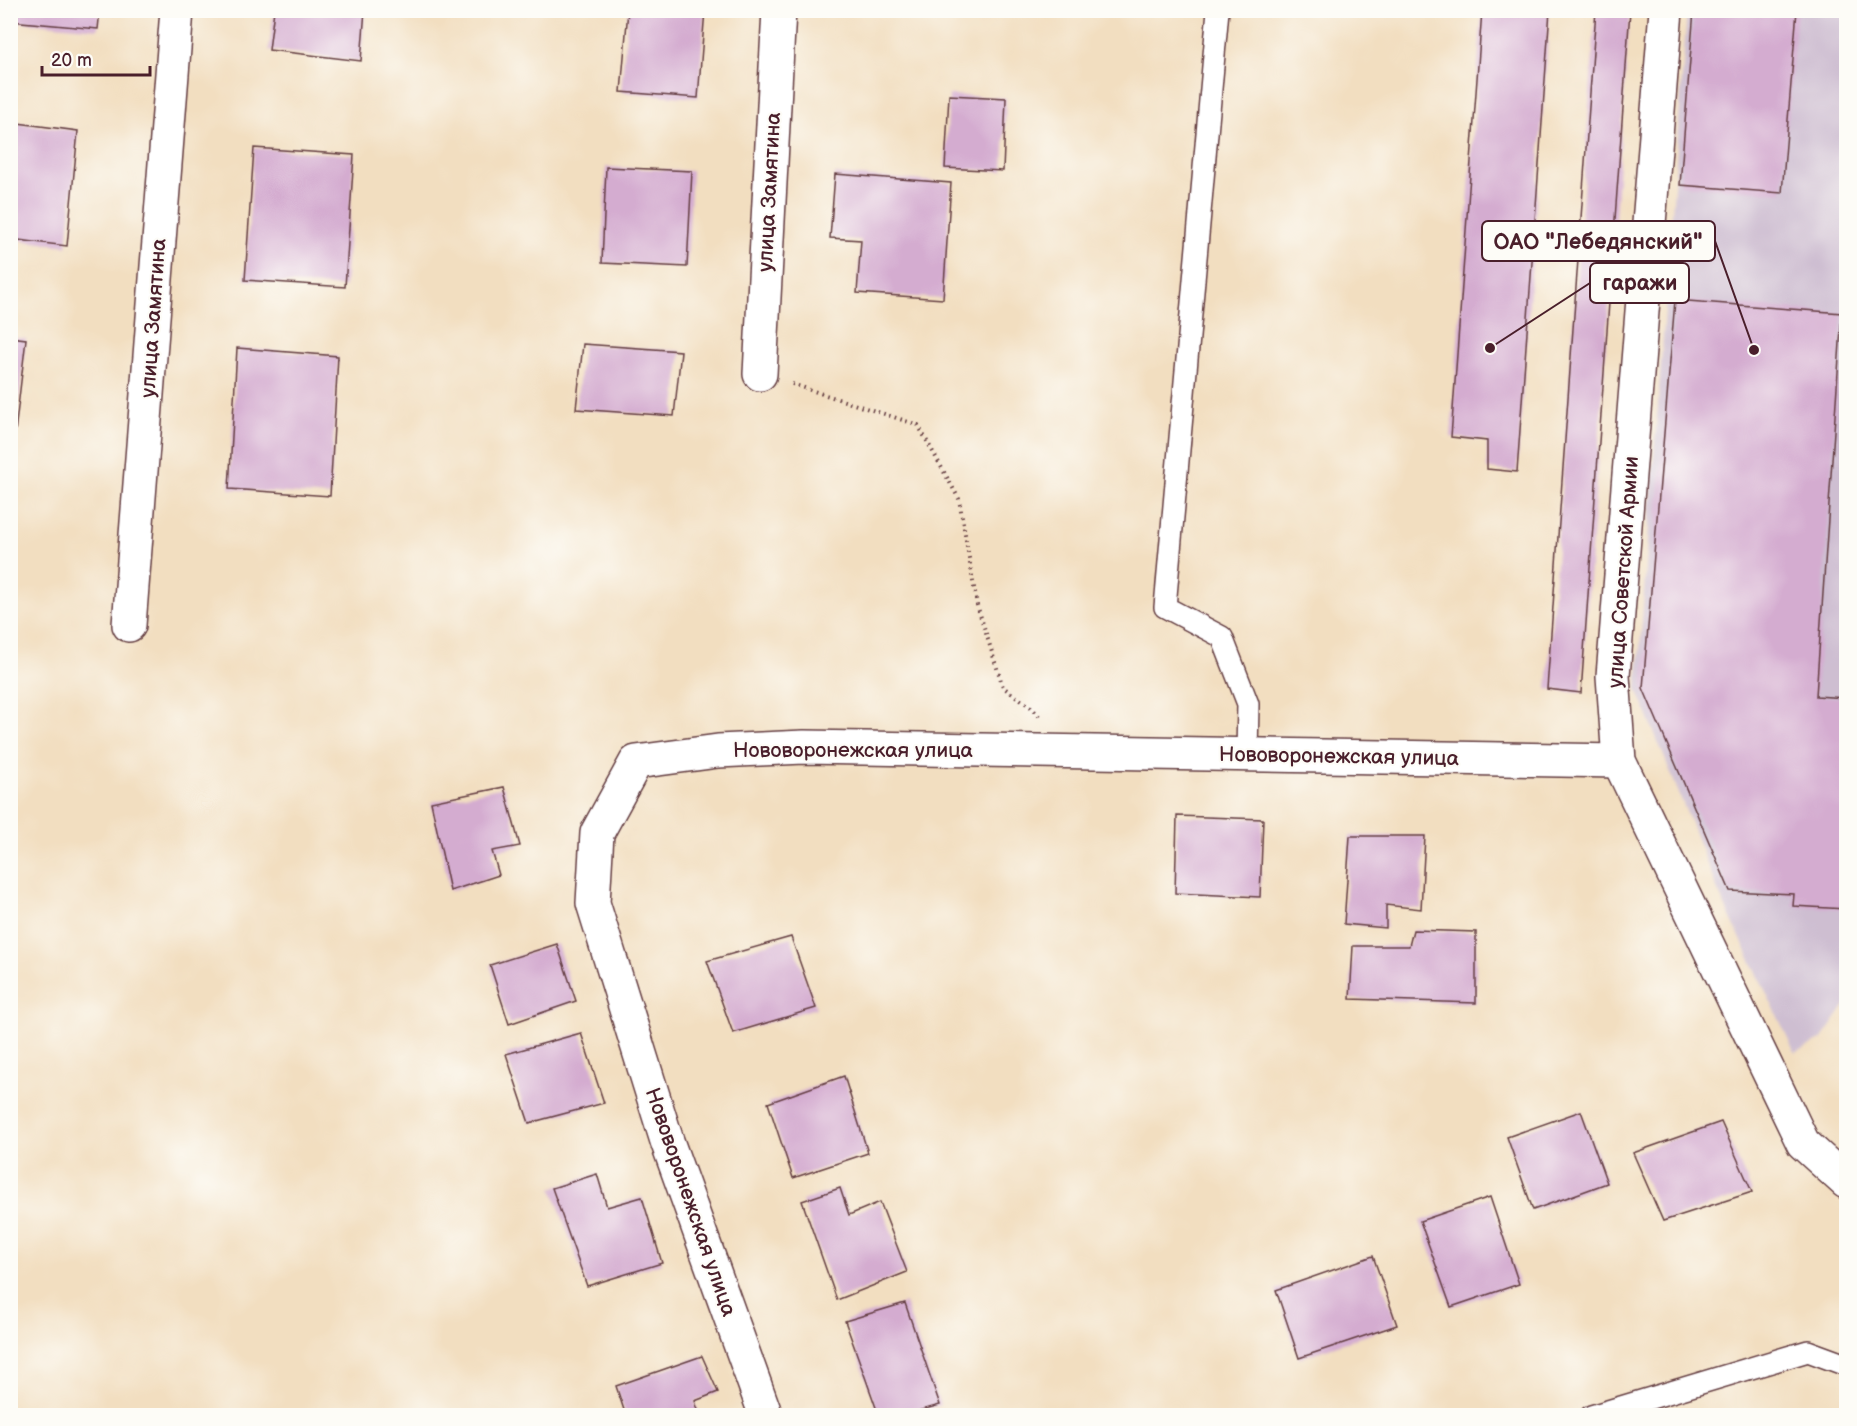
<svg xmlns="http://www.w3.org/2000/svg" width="1857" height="1426" font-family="'Balsamiq Sans',sans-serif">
  <rect width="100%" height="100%" fill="#fdfcf7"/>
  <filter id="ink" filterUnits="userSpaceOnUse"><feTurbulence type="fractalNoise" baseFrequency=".0167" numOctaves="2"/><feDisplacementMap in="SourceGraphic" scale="12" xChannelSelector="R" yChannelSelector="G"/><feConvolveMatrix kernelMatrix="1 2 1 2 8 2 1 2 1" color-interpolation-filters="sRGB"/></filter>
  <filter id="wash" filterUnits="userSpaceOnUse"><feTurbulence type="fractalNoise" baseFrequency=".008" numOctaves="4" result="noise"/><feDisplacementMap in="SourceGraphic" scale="24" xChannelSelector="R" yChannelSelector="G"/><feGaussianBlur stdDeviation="1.35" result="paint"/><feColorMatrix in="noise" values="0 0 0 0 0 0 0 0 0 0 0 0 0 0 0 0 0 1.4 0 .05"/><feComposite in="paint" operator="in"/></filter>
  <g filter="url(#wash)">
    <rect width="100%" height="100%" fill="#f2dec0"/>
    <polygon fill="#cebed1" points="1687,11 1846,11 1846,1004 1821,1040 1795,1053 1718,891 1637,689"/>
    <g id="blocks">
      <g fill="#d4acd0">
        <polygon points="10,10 100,10 98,29 10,21"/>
        <polygon points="274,10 365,10 361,61 269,50"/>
        <polygon points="628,10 705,10 698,98 621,92"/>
        <polygon points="1482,10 1550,10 1517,472 1487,469 1487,441 1451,437"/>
        <polygon points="1596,10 1630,10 1581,693 1547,689"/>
        <polygon points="1694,10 1797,10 1782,193 1680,185"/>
        <polygon points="949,95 1006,98 1003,171 945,168"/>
        <polygon points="10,122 78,131 67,246 10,239"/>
        <polygon points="254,148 354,155 345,287 245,280"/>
        <polygon points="606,167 692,171 687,267 602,263"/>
        <polygon points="835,174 951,183 943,299 857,293 861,240 830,238"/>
        <polygon points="1675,300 1842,313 1816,696 1846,698 1846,909 1793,906 1794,894 1730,891 1643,688"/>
        <polygon points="10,337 26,339 12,458 10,458"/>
        <polygon points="583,344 681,351 674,416 576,409"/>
        <polygon points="237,348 338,356 330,496 229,489"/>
        <polygon points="504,787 520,846 492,851 499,875 450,891 431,802"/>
        <polygon points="1177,816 1263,819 1260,897 1175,893"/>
        <polygon points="1350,836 1425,836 1421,909 1386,905 1386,928 1344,924"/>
        <polygon points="1413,930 1476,932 1476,1003 1350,999 1353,946 1409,946"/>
        <polygon points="791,937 816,1008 733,1033 707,961"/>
        <polygon points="557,944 576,1001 509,1024 490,965"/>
        <polygon points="581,1033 604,1103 529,1123 506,1054"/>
        <polygon points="844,1076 868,1153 793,1178 768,1103"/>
        <polygon points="1581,1111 1607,1183 1533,1210 1507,1137"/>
        <polygon points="1721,1122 1752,1192 1663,1221 1633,1153"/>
        <polygon points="597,1174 607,1207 642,1197 662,1263 587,1286 552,1188"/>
        <polygon points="840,1188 849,1215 880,1202 907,1272 837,1300 802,1201"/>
        <polygon points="1490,1197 1519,1284 1451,1307 1420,1221"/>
        <polygon points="1373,1256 1397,1325 1299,1358 1276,1290"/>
        <polygon points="905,1303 940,1405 900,1416 879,1416 845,1321"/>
        <polygon points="702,1356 718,1392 695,1401 700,1416 626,1416 616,1386"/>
      </g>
    </g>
  </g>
  <g filter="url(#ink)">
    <use href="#blocks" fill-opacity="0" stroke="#633c41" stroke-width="1.5"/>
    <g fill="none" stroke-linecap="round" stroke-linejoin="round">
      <defs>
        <g id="service">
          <polyline points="1218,10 1165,607 1222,637 1248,704 1247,754"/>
          <polyline points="1591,1416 1808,1351 1846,1365"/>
        </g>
        <g id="minor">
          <polyline points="1666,10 1613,676 1619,761 1803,1143 1846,1182"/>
          <polyline points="760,374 779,10"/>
          <polyline points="129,625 177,10"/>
          <polyline points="766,1416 667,1141 593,903 597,833 636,762 718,751 804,747 1619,761"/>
        </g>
      </defs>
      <use href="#service" stroke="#633c41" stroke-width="24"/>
      <use href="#minor" stroke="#633c41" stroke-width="36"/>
      <polyline stroke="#633c41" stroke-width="4" stroke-dasharray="1.5 4.5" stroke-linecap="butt" points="792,384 918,425 959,499 977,605 1003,687 1031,707 1039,716"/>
      <use href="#service" stroke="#fff" stroke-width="21"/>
      <use href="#minor" stroke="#fff" stroke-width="33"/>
    </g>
  </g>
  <g text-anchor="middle" stroke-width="4.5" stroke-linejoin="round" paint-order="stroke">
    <g font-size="21" fill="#4a1f2b" stroke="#fdfcf7">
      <text transform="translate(769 192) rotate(-87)" y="7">улица Замятина</text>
      <text transform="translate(153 318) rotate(-86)" y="7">улица Замятина</text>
      <text transform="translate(1623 572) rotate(-86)" y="7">улица Советской Армии</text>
      <text x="853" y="757">Нововоронежская улица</text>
      <text transform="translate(1339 756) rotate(1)" y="7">Нововоронежская улица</text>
      <text transform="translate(691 1202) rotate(71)" y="7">Нововоронежская улица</text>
    </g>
  </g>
  <path fill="none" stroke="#4a1f2b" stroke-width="2" d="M1754 350L1715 241M1490 348L1590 283"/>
  <g fill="#4a1f2b" stroke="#fdfcf7" stroke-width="2">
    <circle cx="1754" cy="350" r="6"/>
    <circle cx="1490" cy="348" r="6"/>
  </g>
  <g fill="#fdfcf7" stroke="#4a1f2b" stroke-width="2">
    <rect x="1482" y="221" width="233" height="40" rx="6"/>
    <rect x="1590" y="263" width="99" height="40" rx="6"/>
  </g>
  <g font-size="22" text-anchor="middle" font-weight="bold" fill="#4a1f2b">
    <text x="1598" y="249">ОАО "Лебедянский"</text>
    <text x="1640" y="290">гаражи</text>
  </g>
  <rect width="1857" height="1426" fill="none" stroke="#fdfcf7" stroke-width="36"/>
  <path d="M42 66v9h108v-9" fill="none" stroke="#4a1f2b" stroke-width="3"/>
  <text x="51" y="66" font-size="18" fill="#4a1f2b" stroke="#fdfcf7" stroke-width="4.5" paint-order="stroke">20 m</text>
</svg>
